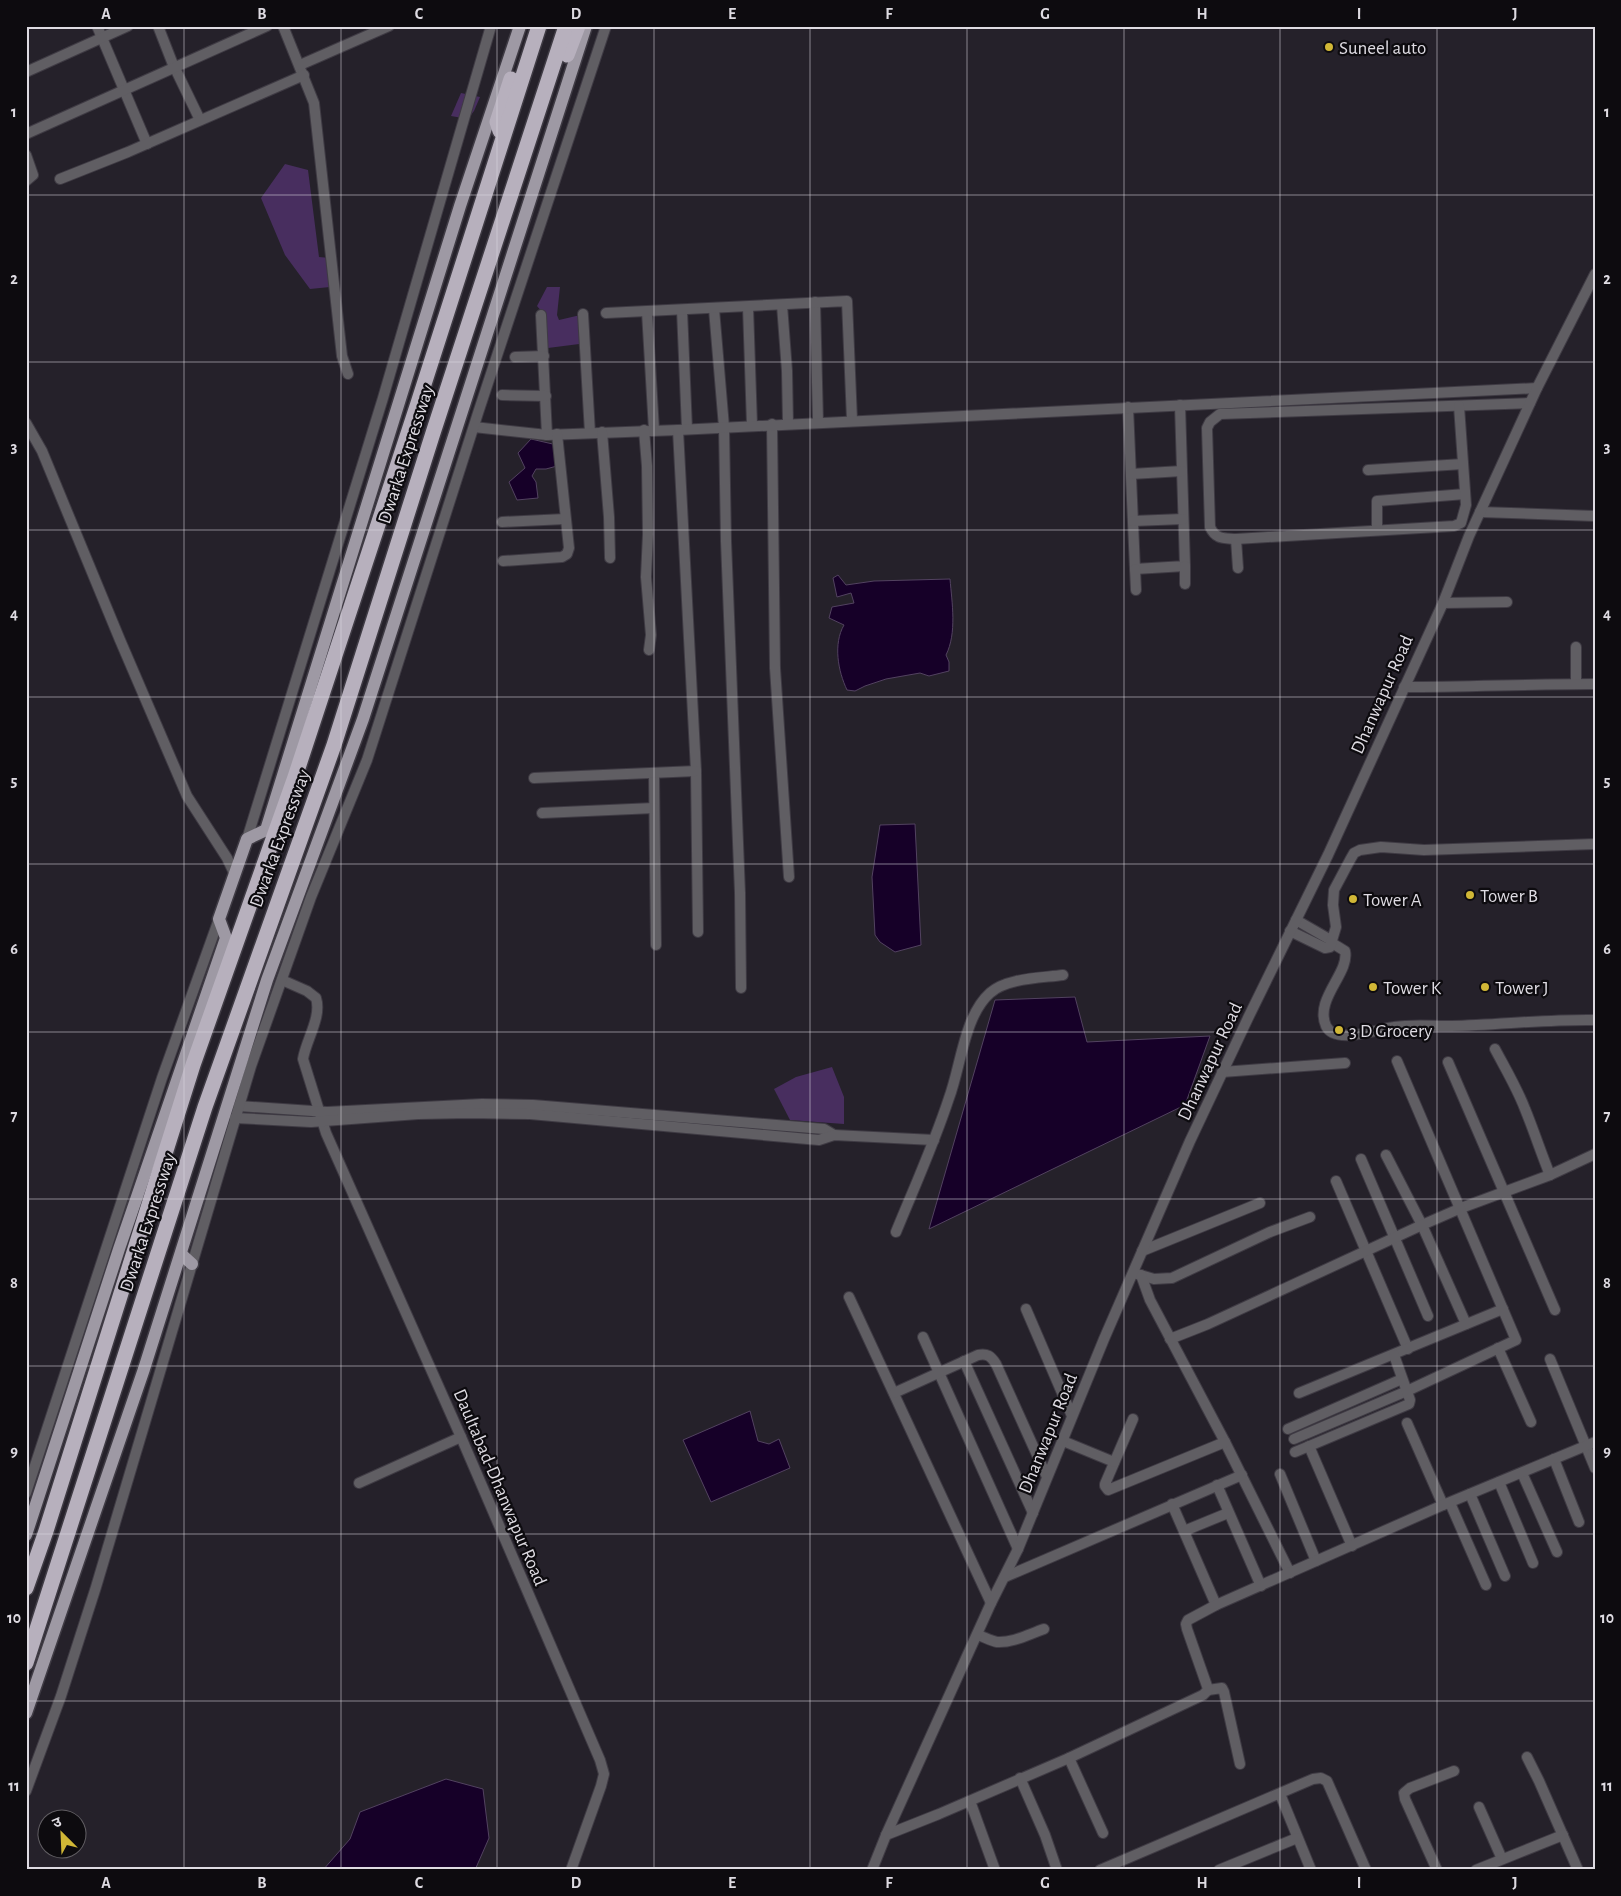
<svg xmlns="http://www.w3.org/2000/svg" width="1621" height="1896" font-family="'Alegreya Sans','Noto Sans Devanagari',sans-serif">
  <rect width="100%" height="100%" fill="#25212a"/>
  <g fill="#482e5f">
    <polygon points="461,93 480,97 474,111 468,119 451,116"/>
    <polygon points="285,164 308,170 319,257 330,258 330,287 310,289 285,255 261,198"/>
    <polygon points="547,287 560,287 557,315 559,320 589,313 587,343 548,348 544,342 543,313 537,306"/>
    <polygon points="832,1067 844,1097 844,1124 790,1120 774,1089 796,1077"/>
  </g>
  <g fill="#160028" stroke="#524260">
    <polygon points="531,439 557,445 557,466 546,469 536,469 532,476 536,482 538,498 517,500 509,482 525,468 518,453"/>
    <path d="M838,575L846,585L874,581L950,579C952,603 957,633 946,655L949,662V671L929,676L920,673L886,679L865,686L855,691L847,690C838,671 833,644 844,625L829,618L832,607L854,603L851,593L837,597L833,578Z"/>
    <polygon points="915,824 921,945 895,952 880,942 875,935 872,877 880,825"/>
    <polygon points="1075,997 1087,1042 1210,1036 1185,1105 929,1229 995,1000"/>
    <polygon points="750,1411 758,1441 769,1444 779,1439 790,1468 711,1502 683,1440"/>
    <polygon points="446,1779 483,1789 489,1838 475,1870 323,1870 350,1839 360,1812"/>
  </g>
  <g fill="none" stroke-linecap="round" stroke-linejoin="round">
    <defs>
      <g id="minor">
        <polyline points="97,26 147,144"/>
        <polyline points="158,26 172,62 200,120"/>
        <polyline points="283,26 314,103 342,356 348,374"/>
        <polyline points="300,65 389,26"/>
        <polyline points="26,72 128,26"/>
        <polyline points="26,134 267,26"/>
        <polyline points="26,155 33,175 26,181"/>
        <polyline points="60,179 128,152 304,75"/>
        <polyline points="815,302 818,422"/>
        <polyline points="782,305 787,371 788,424"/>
        <polyline points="748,307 752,425"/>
        <polyline points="714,309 724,427 726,541 740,893 741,988"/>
        <polyline points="682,310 687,429"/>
        <polyline points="647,312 654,430"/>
        <polyline points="606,313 847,301 852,420"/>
        <polyline points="583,314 590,433"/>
        <polyline points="541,315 547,435"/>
        <polyline points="515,357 544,356"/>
        <polyline points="502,395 546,396"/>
        <polyline points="1128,407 1135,569 1185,566 1180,405"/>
        <polyline points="26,423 42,451 120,640 187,796 227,858 235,875"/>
        <polyline points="772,424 775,668 789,877"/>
        <polyline points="474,427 547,435 678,430 1537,388"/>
        <polyline points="644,430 647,466 648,534 646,577 651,635 649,650"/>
        <polyline points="678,430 696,771 698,932"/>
        <polyline points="602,432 609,517 610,558"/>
        <polyline points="1368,470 1463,464"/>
        <polyline points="1131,474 1182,471"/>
        <polyline points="1480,512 1595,516"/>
        <polyline points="1133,521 1183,519"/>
        <polyline points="502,522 565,519"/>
        <polyline points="1377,530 1377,501 1465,494"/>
        <path d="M1236,539C1224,538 1216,540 1210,527L1207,428L1210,422L1220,414L1530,403"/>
        <polyline points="503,561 562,557 567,554 569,548 557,434"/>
        <polyline points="1185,566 1185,584"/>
        <polyline points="1238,568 1236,539 1454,526 1461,523 1466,505 1459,406"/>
        <polyline points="1135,569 1136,590"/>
        <polyline points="1443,603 1507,602"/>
        <polyline points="1576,647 1576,684"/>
        <path d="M1404,687C1468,687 1531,684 1595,684"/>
        <polyline points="654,773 656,945"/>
        <polyline points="534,778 696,771"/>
        <polyline points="542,813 654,808"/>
        <polyline points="247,839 383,398 491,26"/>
        <path d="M1296,920L1329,939L1332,943L1345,951C1350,973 1314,999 1326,1026C1335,1045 1377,1029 1394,1027C1412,1024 1432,1026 1451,1026C1499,1025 1547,1019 1595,1020"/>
        <polyline points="1290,931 1325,948 1330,947 1336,927 1333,905 1334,890 1350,860 1354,853 1360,850 1381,847 1424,850 1595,844"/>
        <path d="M282,980L307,991L316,998C322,1017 306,1040 303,1059L326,1133L461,1437L600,1760L604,1774L601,1786L571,1870"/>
        <path d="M1495,1049C1505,1068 1517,1088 1525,1109C1534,1131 1541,1153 1550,1175"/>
        <polyline points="1448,1062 1555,1310"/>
        <polyline points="1222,1072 1345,1063"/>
        <polyline points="239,1106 327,1112 482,1104 533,1105 824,1129 834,1135"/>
        <polyline points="235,1118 311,1122 418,1114 470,1113 530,1114 819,1140 834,1135 934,1140"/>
        <polyline points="1386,1155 1422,1225 1466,1324"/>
        <polyline points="1361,1159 1428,1316"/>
        <polyline points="1336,1181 1408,1349"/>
        <path d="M896,1232C914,1188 934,1144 949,1098C961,1066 964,1016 990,993C1006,978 1041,978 1063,975"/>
        <polyline points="1142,1251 1260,1203"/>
        <polyline points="1137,1274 1154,1279 1172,1278 1270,1232 1310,1217"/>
        <polyline points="1141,1275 1150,1300 1225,1442 1290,1573"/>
        <polyline points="849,1297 991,1603"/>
        <polyline points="1026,1309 1072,1416"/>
        <polyline points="923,1337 1018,1549"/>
        <polyline points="1170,1339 1208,1324 1422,1225 1461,1208 1550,1175 1595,1154"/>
        <polyline points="1498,1348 1531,1422"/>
        <polyline points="1550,1359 1595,1468"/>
        <polyline points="964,1361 1033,1513"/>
        <path d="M894,1393L978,1355C987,1353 991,1356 996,1364L1047,1477"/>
        <polyline points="1299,1393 1503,1309"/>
        <polyline points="1133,1419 1105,1484 1105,1486 1108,1490 1225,1442"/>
        <polyline points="1407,1423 1443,1505"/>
        <polyline points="1288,1429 1402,1379"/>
        <polyline points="1294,1439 1407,1391 1516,1340 1397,1061"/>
        <polyline points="1063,1441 1114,1462"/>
        <polyline points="1309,1446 1352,1546"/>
        <polyline points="1295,1452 1409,1404 1410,1400 1394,1355"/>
        <polyline points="1554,1459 1579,1522"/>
        <polyline points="1522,1473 1557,1552"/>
        <polyline points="1280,1474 1316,1561"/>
        <polyline points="1499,1482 1533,1563"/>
        <polyline points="359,1483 461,1437"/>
        <polyline points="1217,1485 1261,1586"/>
        <polyline points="26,1493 162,1078 219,919"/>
        <polyline points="1470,1494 1505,1576"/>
        <polyline points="1450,1503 1486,1585"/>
        <polyline points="1172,1504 1216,1605"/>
        <polyline points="1184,1531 1228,1513"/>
        <polyline points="1005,1577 1242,1475"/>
        <path d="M978,1635C984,1637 991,1641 997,1642C1013,1643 1029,1634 1044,1629"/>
        <polyline points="1208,1690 1222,1688 1224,1692 1240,1764"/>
        <polyline points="1527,1757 1539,1781 1578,1870"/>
        <polyline points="1069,1758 1103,1833"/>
        <polyline points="1020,1778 1045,1835 1057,1870"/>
        <polyline points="26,1791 61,1696 96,1587 251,1066 311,897 367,760 478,413 606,26"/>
        <polyline points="1280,1794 1311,1870"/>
        <polyline points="970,1801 995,1870"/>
        <polyline points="1479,1807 1502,1859"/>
        <polyline points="886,1835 939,1814 1069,1758 1203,1695 1208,1690 1207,1686 1187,1629 1186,1624 1188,1620 1216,1605 1443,1505 1595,1442"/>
        <polyline points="872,1870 886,1835 991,1603 1018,1549 1104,1339 1190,1141 1248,1018 1328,855 1443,603 1469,536 1537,388 1595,274"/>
        <polyline points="1100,1870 1313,1779 1321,1778 1327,1781 1366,1870"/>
        <polyline points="1219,1870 1297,1838"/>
        <polyline points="1437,1870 1405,1799 1404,1793 1410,1788 1454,1771"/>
        <polyline points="1476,1870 1563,1835"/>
      </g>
      <g id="major">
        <polyline points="181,1254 192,1264"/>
        <polyline points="26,1535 119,1249 226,938 219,919 247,839 266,830 460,206 520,26"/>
        <polyline points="26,1713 144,1369 267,980 363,719 586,26"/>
      </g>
      <g id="highway">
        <polyline points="567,55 578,26"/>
        <polyline points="500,131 497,122 511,79"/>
        <polyline points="26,1588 46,1531 193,1065 295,777 418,403 539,26"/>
        <polyline points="26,1663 205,1107 334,745 433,433 566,26"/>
      </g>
    </defs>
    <use href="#minor" stroke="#3f3b44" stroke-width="12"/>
    <use href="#major" stroke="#3f3b44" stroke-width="15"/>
    <use href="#highway" stroke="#3f3b44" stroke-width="18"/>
    <use href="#minor" stroke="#605e63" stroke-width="10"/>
    <use href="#major" stroke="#9e99a4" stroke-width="12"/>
    <use href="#highway" stroke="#b7b0bd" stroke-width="15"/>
  </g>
  <path fill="none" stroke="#dedbe2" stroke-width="1" stroke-opacity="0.55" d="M184,26V1870M341,26V1870M497,26V1870M654,26V1870M810,26V1870M967,26V1870M1124,26V1870M1280,26V1870M1437,26V1870M26,195H1595M26,362H1595M26,530H1595M26,697H1595M26,864H1595M26,1032H1595M26,1199H1595M26,1366H1595M26,1534H1595M26,1701H1595"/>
  <g fill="#d1b736" stroke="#0d0b0f" stroke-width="2">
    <circle cx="1329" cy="47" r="5"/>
    <circle cx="1470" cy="895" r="5"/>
    <circle cx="1353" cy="899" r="5"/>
    <circle cx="1373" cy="987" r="5"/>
    <circle cx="1485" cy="987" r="5"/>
    <circle cx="1339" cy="1030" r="5"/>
  </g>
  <g text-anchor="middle" stroke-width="4.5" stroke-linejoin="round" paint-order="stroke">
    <g font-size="19" fill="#dedbe2" stroke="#0d0b0f" text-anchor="start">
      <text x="1339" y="54">Suneel auto</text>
      <text x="1480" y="902">Tower B</text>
      <text x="1363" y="906">Tower A</text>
      <text x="1383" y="994">Tower K</text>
      <text x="1495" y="994">Tower J</text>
      <text x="1349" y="1037">3 D Grocery</text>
    </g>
    <g font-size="19" fill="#dedbe2" stroke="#0d0b0f">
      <text transform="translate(405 454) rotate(-72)" y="7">Dwarka Expressway</text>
      <text transform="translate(1381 694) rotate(-66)" y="7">Dhanwapur Road</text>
      <text transform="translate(279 838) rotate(-70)" y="7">Dwarka Expressway</text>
      <text transform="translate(1209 1061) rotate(-65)" y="7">Dhanwapur Road</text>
      <text transform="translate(147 1222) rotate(-72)" y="7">Dwarka Expressway</text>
      <text transform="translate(1047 1433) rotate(-68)" y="7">Dhanwapur Road</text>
      <text transform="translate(501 1487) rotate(67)" y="7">Daultabad-Dhanwapur Road</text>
    </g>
  </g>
  <rect width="1621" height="1896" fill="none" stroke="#0d0b0f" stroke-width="55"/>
  <g transform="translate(62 1834) rotate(336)"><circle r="24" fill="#0d0b0f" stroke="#615e63"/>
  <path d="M0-4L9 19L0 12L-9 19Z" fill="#d1b736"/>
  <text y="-8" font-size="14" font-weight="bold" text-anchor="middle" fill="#dedbe2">उ</text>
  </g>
  <rect x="28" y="28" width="1566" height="1840" fill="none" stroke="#dedbe2" stroke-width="2"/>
  <g font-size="16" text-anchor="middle" font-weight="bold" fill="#dedbe2">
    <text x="106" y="19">A</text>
    <text x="262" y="19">B</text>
    <text x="419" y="19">C</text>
    <text x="576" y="19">D</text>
    <text x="732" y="19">E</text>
    <text x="889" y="19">F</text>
    <text x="1045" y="19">G</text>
    <text x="1202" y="19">H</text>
    <text x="1359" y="19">I</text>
    <text x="1515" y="19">J</text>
    <text x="14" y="117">1</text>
    <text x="1607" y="117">1</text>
    <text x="14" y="284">2</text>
    <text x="1607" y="284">2</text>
    <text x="14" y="452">3</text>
    <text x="1607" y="452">3</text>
    <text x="14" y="619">4</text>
    <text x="1607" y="619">4</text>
    <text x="14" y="786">5</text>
    <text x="1607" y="786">5</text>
    <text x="14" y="954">6</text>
    <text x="1607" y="954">6</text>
    <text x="14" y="1121">7</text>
    <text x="1607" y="1121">7</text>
    <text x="14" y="1288">8</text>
    <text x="1607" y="1288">8</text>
    <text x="14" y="1456">9</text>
    <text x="1607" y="1456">9</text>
    <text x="14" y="1623">10</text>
    <text x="1607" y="1623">10</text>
    <text x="14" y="1791">11</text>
    <text x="1607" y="1791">11</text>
    <text x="106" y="1888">A</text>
    <text x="262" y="1888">B</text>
    <text x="419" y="1888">C</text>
    <text x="576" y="1888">D</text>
    <text x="732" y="1888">E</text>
    <text x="889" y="1888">F</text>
    <text x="1045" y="1888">G</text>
    <text x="1202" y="1888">H</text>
    <text x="1359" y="1888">I</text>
    <text x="1515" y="1888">J</text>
  </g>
</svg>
